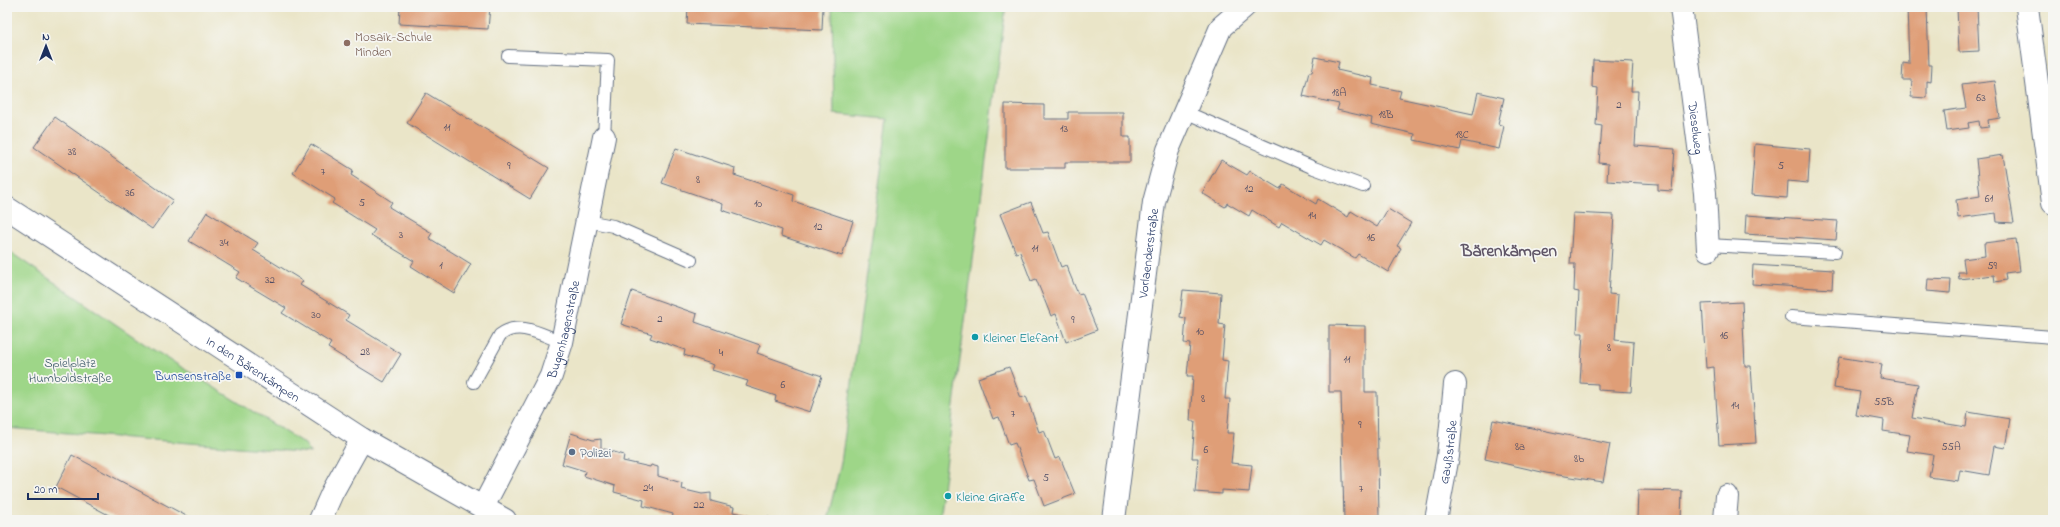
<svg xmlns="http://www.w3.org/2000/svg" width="2060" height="527" font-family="'Indie Flower',sans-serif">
  <rect width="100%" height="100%" fill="#f6f6f2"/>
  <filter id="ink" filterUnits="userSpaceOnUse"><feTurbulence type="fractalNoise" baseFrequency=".025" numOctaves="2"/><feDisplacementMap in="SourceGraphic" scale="8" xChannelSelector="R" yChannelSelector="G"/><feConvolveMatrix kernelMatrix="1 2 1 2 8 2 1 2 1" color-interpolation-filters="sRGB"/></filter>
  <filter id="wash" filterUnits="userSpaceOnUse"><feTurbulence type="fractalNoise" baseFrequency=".012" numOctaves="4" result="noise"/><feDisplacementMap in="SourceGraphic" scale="16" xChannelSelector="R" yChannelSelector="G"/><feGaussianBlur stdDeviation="0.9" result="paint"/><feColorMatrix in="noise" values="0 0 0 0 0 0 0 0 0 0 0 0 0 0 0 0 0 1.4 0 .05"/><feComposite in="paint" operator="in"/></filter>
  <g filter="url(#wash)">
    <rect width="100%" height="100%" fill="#eae5c8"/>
    <g fill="#9ed688" stroke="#5c8273">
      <polygon points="832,7 1006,7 939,520 827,520 841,463 888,119 834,114"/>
      <polygon points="7,250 146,345 305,444 311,453 7,428"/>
    </g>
    <g id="blocks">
      <g fill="#df9e77">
        <polygon points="400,7 490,7 488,29 399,24"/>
        <polygon points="688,7 823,7 822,30 687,24"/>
        <polygon points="1907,7 1927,7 1929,65 1932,65 1931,82 1927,81 1927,98 1911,97 1912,80 1902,80 1903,63 1909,64"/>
        <polygon points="1957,7 1977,7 1979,51 1959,52"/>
        <polygon points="1315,57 1339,62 1337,70 1373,78 1372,85 1401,91 1399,98 1473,114 1478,92 1504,98 1498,124 1504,126 1499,149 1462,141 1460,150 1414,140 1415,134 1371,124 1372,118 1337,110 1339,104 1303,96 1309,72 1312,72"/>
        <polygon points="1593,60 1633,62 1631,91 1638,91 1635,146 1675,149 1672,191 1658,190 1658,184 1607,181 1608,164 1599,163 1602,126 1596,125 1598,88 1592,87"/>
        <polygon points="1995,81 2000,118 1988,120 1989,127 1980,128 1979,121 1968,123 1969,128 1947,131 1944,111 1966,108 1962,85"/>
        <polygon points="426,93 549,168 530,199 407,123"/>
        <polygon points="1005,104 1044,105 1044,119 1068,119 1068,112 1123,112 1123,137 1130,137 1130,162 1065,162 1065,168 1005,168"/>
        <polygon points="55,117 173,200 152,229 34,147"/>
        <polygon points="311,144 353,170 351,175 392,202 389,207 432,233 429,238 471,264 454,293 411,266 414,261 371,235 375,230 332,203 335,199 293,173"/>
        <polygon points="1755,144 1810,149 1808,183 1788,181 1787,198 1751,195"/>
        <polygon points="676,148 735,168 734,175 794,195 793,201 853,221 842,256 781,236 782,230 722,210 723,204 662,183"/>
        <polygon points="2003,155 2014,223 1997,222 1996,213 1958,218 1956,200 1980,196 1976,159"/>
        <polygon points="1221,160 1247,175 1250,171 1280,189 1283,184 1316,204 1318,199 1348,217 1351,211 1377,227 1388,209 1411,223 1397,246 1401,248 1388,272 1358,254 1355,258 1324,240 1321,245 1282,222 1279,227 1252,210 1249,216 1227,203 1225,207 1202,193"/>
        <polygon points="1031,202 1043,233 1048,232 1061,267 1066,265 1078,294 1082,293 1097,330 1066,342 1056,314 1051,316 1036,279 1031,281 1020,252 1016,253 1000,214"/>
        <polygon points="207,212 258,243 253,250 303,281 300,285 349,315 346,320 401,354 384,382 328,348 331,343 282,313 286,308 236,278 240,272 189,241"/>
        <polygon points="1573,213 1614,215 1609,294 1618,295 1615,340 1634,342 1631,392 1598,390 1598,384 1580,383 1583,333 1577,333 1579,292 1574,291 1575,264 1570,264"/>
        <polygon points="1746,215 1838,221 1836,240 1745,234"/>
        <polygon points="2016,239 2020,271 2005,273 2006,280 1995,282 1994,275 1959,279 1958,272 1965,272 1963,259 1985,256 1984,243"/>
        <polygon points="1753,265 1833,270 1832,289 1752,284"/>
        <polygon points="1928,279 1951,280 1950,293 1927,291"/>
        <polygon points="1183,290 1221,293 1219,324 1225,325 1222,360 1228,361 1225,399 1230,399 1227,433 1234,433 1231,463 1252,465 1249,492 1222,490 1222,494 1195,492 1198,458 1192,458 1195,421 1190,421 1193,376 1187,376 1190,344 1184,343 1186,318 1180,317"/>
        <polygon points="632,291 697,314 695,322 760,345 757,353 822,376 810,412 775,401 776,396 746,386 748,381 712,370 714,365 684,355 685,350 650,338 652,334 621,324"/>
        <polygon points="1742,302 1745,366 1751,366 1756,443 1719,445 1714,367 1706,368 1702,304"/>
        <polygon points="1329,325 1365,326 1365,392 1377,392 1379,519 1344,520 1341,392 1329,392"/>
        <polygon points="1839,357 1882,364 1880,378 1918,384 1912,418 1966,427 1968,412 2010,419 2005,448 1994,446 1989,475 1960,470 1958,481 1929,477 1933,455 1907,451 1910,435 1883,431 1884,420 1856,415 1860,392 1834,388"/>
        <polygon points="1009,367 1021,398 1026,396 1039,432 1044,430 1055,459 1060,457 1075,494 1044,506 1034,479 1029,480 1015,443 1009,445 999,417 993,419 978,378"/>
        <polygon points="1493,420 1610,444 1603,482 1546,473 1485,459"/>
        <polygon points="571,433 593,440 601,439 601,448 624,455 623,461 650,467 651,465 658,467 658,476 682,483 681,489 702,494 711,493 711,501 734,507 733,512 761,518 769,517 769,520 672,520 673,514 643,506 644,500 614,492 615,486 584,476 585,471 562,464"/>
        <polygon points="72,455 130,486 194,520 118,520 56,487"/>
        <polygon points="1638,490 1682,491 1681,520 1637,520"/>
      </g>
    </g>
  </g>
  <g filter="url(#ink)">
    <use href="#blocks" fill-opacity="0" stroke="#636f83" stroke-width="1"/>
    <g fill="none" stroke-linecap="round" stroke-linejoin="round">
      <defs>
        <g id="service">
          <polyline points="508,56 608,60 604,137"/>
          <polyline points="1185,112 1314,168 1363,186"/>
          <polyline points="587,221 613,226 691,260"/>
          <polyline points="1708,245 1835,252"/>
          <polyline points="1791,317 2053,337"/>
          <path d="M474,382L500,335C519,320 542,335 562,342"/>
        </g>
        <g id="minor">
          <path id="s1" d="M1681,7L1705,193L1708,250"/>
          <polyline points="2027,7 2053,203"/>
          <path id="s2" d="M7,208L362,439L505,520"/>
          <path id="s3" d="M483,507L551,376L562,342L604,137"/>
          <polyline points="320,520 332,493 362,439"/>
          <path id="s4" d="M1114,520L1154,202L1168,150L1221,27L1244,7"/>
          <path id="s5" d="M1436,520L1448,456L1455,384"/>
          <polyline points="1725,520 1727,496"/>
        </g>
      </defs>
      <use href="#service" stroke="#636f83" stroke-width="14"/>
      <use href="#minor" stroke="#636f83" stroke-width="24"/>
      <use href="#service" stroke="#fff" stroke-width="12"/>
      <use href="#minor" stroke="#fff" stroke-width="22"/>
    </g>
  </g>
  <circle fill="#8d6e63" stroke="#f6f6f2" stroke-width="1.5" cx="347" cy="43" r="4"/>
  <g fill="#0f9aa8" stroke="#f6f6f2" stroke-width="1.5">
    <circle cx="975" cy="337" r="4"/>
    <circle cx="948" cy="496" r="4"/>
  </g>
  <rect fill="#1a4fb4" stroke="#f6f6f2" stroke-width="1.5" x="235" y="371" width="8" height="8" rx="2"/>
  <circle fill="#5c6f8a" stroke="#f6f6f2" stroke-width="1.5" cx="572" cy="452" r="4"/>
  <g text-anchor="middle" stroke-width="3.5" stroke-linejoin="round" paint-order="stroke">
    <g font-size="11" fill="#4c4b64">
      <text x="1339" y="96">18A</text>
      <text x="1981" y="101">63</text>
      <text x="1619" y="108">2</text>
      <text x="1386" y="118">18B</text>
      <text x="447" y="131">11</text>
      <text x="1064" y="132">13</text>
      <text x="1462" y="138">18C</text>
      <text x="72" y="155">38</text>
      <text x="509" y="169">9</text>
      <text x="1781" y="169">5</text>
      <text x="323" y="175">7</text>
      <text x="698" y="183">8</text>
      <text x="1249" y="192">12</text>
      <text x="130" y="196">36</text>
      <text x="1989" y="202">61</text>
      <text x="362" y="206">5</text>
      <text x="758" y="207">10</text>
      <text x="1312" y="219">14</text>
      <text x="818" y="230">12</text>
      <text x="401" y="238">3</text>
      <text x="1371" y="241">16</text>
      <text x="224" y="246">34</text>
      <text x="1035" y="252">11</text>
      <text x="441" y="269">1</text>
      <text x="1992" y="269">59</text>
      <text x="270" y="283">32</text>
      <text x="316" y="318">30</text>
      <text x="660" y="322">2</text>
      <text x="1073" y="323">9</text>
      <text x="1200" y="335">10</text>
      <text x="1724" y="339">16</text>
      <text x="1609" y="351">8</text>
      <text x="365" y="355">28</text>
      <text x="721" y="356">4</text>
      <text x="1347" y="363">11</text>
      <text x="783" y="388">6</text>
      <text x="1203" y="402">8</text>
      <text x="1884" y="405">55B</text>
      <text x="1735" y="409">14</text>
      <text x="1013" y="417">7</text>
      <text x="1360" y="428">9</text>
      <text x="1520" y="450">8a</text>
      <text x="1951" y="450">55A</text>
      <text x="1206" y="453">6</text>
      <text x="1579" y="462">8b</text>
      <text x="1046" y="481">5</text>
      <text x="648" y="491">24</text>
      <text x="1361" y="492">7</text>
      <text x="699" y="508">22</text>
    </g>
    <g font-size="13" fill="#785e54" stroke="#f6f6f2" text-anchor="start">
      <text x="355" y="41">Mosaik-Schule<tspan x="355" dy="15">Minden</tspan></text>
    </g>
    <g font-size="13" fill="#1b2f5e" stroke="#f6f6f2">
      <text dy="5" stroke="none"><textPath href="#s1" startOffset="122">Dieselweg</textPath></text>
      <text dy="5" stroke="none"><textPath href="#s4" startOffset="269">Vorlaenderstraße</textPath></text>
      <text dy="5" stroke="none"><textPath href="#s3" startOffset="196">Bugenhagenstraße</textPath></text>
      <text dy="5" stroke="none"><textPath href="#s2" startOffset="294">In den Bärenkämpen</textPath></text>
      <text dy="5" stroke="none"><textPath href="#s5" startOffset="69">Gaußstraße</textPath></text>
    </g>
    <g font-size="13" fill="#0d838f" stroke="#f6f6f2" text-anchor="start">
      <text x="983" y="342">Kleiner Elefant</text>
      <text x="956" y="501">Kleine Giraffe</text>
    </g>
    <g font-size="13" fill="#3c5968" stroke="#f6f6f2">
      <text x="70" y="367">Spielplatz<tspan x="70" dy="15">Humboldstraße</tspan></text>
    </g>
    <g font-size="13" fill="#164399" stroke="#f6f6f2" text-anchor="end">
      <text x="231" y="380">Bunsenstraße</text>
    </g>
    <g font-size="13" fill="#4e5e75" stroke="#f6f6f2" text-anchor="start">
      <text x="580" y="457">Polizei</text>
    </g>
    <g font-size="17" font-weight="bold" fill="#605667" stroke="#f6f6f2">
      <text x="1509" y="256">Bärenkämpen</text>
    </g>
  </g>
  <rect width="2060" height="527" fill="none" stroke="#f6f6f2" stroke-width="24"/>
  <g transform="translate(46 46)" stroke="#f6f6f2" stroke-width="3" paint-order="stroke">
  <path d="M0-3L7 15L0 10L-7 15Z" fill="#1b2f5e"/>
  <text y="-6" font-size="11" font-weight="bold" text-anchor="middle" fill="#1b2f5e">N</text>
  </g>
  <path d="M28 493v6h70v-6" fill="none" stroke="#1b2f5e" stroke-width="2"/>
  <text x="34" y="493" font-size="12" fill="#1b2f5e" stroke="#f6f6f2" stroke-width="3" paint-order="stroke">20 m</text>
</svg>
